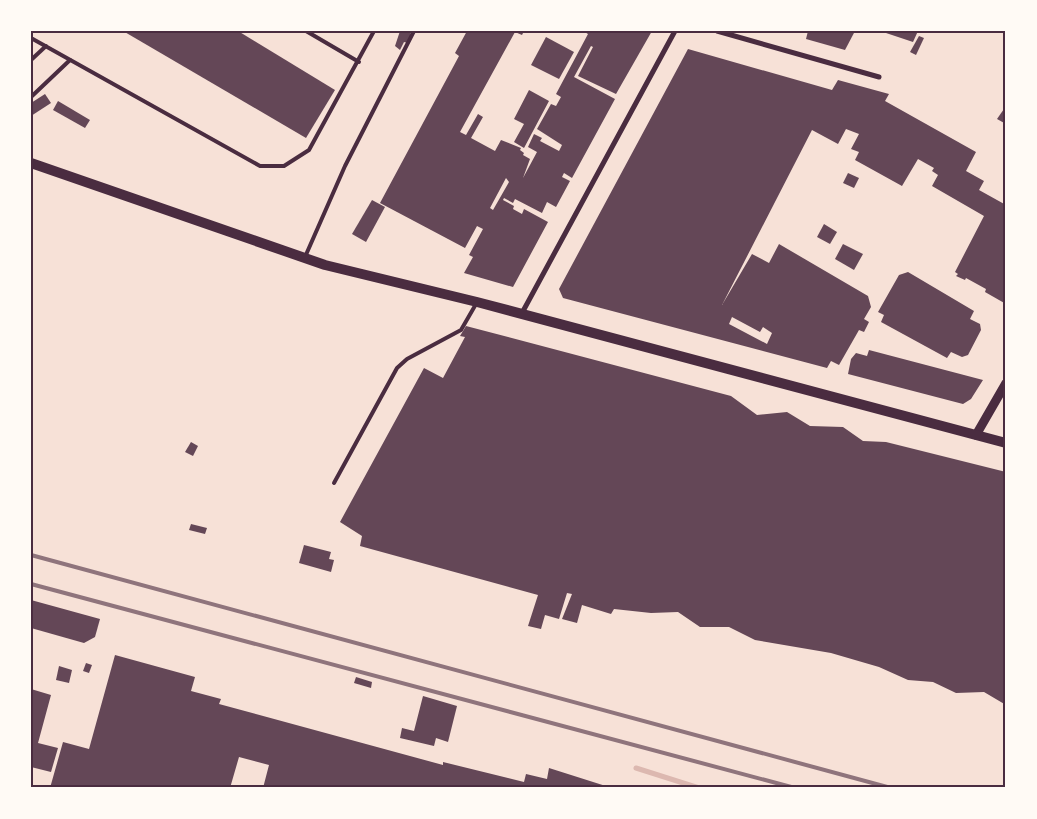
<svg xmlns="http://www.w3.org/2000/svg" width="1037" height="819" font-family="'IBM Plex Sans',sans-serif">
  <rect width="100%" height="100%" fill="#f7e1d7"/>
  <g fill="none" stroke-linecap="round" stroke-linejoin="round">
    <polyline stroke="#dcb8b0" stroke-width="5" points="636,768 699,788"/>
  </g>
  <g fill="#644757" fill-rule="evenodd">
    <polygon points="123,31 238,31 335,90 306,138"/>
    <polygon points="400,31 411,32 408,43 404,42 400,50 395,46"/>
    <path d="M467,31H524L522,35L515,32L460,132L466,135L478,114L483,117L471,138L495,151L501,140L521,148L520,150L524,153L523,155L530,159L523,178L537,152L528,147L534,134L542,138L540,141L559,151L562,145L537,129L551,104L556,106L561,97L556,94L588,34L583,31H652L616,94L578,76L593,47L591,46L574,77L615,99L572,178L564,173L562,177L570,181L556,207L547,202L542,213L515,199L513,203L504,198L503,200L514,206L513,209L522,214L524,209L548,222L513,287L464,273L473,257L469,255L483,229L477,226L465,248L380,203L459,56L455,53ZM506,178L509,182L493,210L490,208Z"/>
    <polygon points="808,31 855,31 845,50 806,39"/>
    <polygon points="880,31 918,31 913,42"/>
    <polygon points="919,36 924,38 916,55 910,52"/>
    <polygon points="546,37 574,52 559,79 531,65"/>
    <path d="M688,49L832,90L838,80L889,94L885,101L976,152L966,171L984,181L979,190L1006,205V304L985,292L986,289L966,278L965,280L956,276L958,274L955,272L984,216L932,186L938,175L932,171L934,168L918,159L902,186L855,160L859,152L851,149L859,134L846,129L838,144L812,130L722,305L752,254L769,263L779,244L868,296L871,307L864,319L869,322L864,332L859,330L839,365L831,361L827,368L563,298L559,289ZM732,317L760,332L763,327L772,333L767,344L729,324Z"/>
    <polygon points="529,90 549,101 524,148 514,142 524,124 514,119"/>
    <polygon points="45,94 51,103 31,116 31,103"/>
    <polygon points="58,101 90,120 85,128 53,110"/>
    <polygon points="1006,106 1006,124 997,119"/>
    <polygon points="848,173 859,178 854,188 843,183"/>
    <polygon points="372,200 385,207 366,242 352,234"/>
    <polygon points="824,224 837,232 830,244 817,237"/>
    <polygon points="843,244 863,254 854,270 835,259"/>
    <polygon points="908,272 974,311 970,319 980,324 981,330 968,355 962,357 951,352 947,358 881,322 884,315 878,312 899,275"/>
    <polygon points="466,326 731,396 757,415 787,412 810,426 843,427 863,441 886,442 1006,472 1006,705 984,692 956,693 933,682 908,680 879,667 831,653 755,640 729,627 700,627 678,612 651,613 614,609 611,614 582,605 577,623 562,619 572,594 567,593 559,619 545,615 541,629 528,626 538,595 360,546 362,536 340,522 424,368 443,378 465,337 460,336"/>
    <polygon points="869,350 983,380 971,399 963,404 848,374 851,359 856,353 867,356"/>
    <polygon points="191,442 198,446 193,456 185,452"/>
    <polygon points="191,524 207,528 205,534 189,530"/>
    <polygon points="304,545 331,552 329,559 334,560 331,572 299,563"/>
    <polygon points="31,600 100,619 95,637 84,643 31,628"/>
    <polygon points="115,655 195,677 191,691 221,699 219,704 443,765 443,762 524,782 526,774 547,779 549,768 612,788 263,788 269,765 239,757 230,788 50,788 63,742 89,749"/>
    <polygon points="86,663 92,665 89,673 83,671"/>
    <polygon points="59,666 72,670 69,683 56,680"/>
    <polygon points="356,677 372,682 371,688 354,683"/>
    <polygon points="31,689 51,695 38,743 58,748 51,772 31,767"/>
    <polygon points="423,696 457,706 448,742 436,738 434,746 400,738 402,728 414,731"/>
  </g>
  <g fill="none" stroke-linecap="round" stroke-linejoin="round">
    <g stroke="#4a2c40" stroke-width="4">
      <polyline points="306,31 359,62"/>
      <polyline points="31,38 260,166 284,166 309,150 374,31"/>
      <polyline points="31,60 46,46"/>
      <polyline points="31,97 70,60"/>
      <polyline points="305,257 345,166 414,31"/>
      <polyline points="334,483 397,368 407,359 461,330 476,304"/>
    </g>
    <g stroke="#4a2c40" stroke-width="5">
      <polyline points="717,31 879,77"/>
      <polyline points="522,313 675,31"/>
    </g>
    <polyline stroke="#4a2c40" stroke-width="9" points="976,435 1006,383"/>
    <polyline stroke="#4a2c40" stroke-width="10" points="31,163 325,265 477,302 1006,443"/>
    <g stroke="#8f747c" stroke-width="4">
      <polyline points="31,555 891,788"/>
      <polyline points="31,584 795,788"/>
    </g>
  </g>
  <rect width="1037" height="819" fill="none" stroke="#fffaf5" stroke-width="65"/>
  <rect x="32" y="32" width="972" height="754" fill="none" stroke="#4a2c40" stroke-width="2"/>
</svg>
